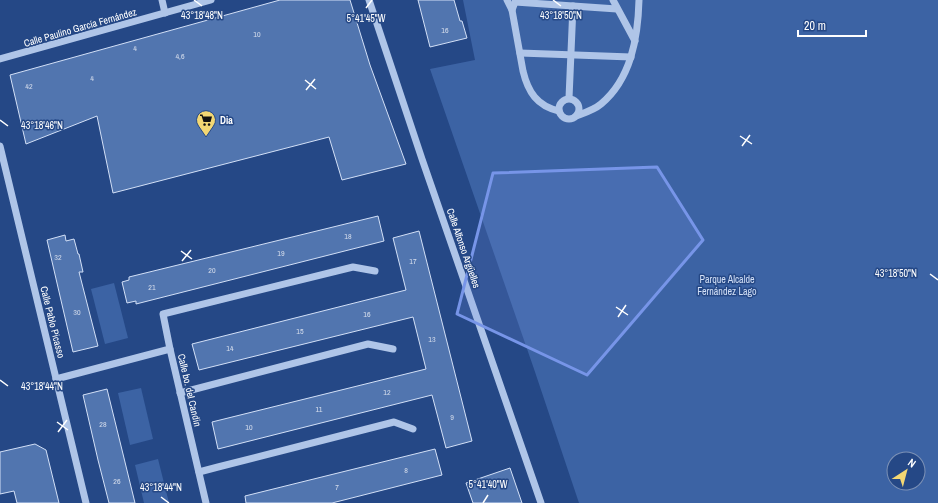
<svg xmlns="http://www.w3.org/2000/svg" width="938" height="503" font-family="'Archivo Narrow',sans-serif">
  <rect width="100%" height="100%" fill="#254886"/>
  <g fill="#3c63a4" fill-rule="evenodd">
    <path d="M463,0H938V503H579L534,369L430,69L475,60ZM894,459H918V483H894Z"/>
    <polygon points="114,283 128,338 105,344 91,289"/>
    <polygon points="141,388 153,439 130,445 118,393"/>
    <polygon points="158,459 169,503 144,503 135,465"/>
  </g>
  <g fill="#5175af" stroke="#d3e0f7">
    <polygon points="280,0 350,0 370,65 406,164 342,180 329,137 113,193 97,116 26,144 10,75"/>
    <polygon points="418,0 454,0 460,21 462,21 467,38 430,47"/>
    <polygon points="378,216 384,241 136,304 136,301 127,303 122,282 129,280 129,277"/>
    <polygon points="419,231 472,441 446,448 432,395 218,449 212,422 426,369 413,317 199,370 192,344 406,290 393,238"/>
    <polygon points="65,235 66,241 74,239 78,254 79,254 83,272 79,272 98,346 73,352 47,240"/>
    <polygon points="107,389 123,454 135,503 109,503 98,460 83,395"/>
    <polygon points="35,444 46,450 59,503 17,503 14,491 0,494 0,452"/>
    <polygon points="435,449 442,475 332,503 246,503 245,496"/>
    <polygon points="510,468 522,503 473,503 466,483"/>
  </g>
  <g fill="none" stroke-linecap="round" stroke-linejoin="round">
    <g stroke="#afc5e8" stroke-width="7">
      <polyline points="162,0 165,13"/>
      <polyline points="369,0 422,159 541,503"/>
      <polyline points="507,0 512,10"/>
      <polyline points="613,0 635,41"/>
      <polyline points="520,53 631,57"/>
      <polyline points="0,59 211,0"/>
      <polyline points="569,98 573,6"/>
      <circle cx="569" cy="109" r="10"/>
      <path d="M559,111C537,106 528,92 523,71L512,10L515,2L617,9"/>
      <path d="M576,116C584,113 594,110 601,104C631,79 638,38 639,0"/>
      <polyline points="0,146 86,503"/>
      <polyline points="170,349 163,314 353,267 375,271"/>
      <polyline points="56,379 170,349 206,503"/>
      <polyline points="180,393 368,344 393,349"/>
      <polyline points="199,472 218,467 394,422 413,429"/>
    </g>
  </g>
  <path fill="#7795e8" fill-opacity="0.2" stroke="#7795e8" stroke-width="3" stroke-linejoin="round" d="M657,167L703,240L587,375L457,314L493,173Z"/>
  <path fill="none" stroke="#fff" stroke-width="1.5" d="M194,0L202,6M553,0L561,6M366,8L372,0M305,80L316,89M306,90L315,79M0,120L8,126M740,136L752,144M742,146L750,135M181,251L192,259M182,261L191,250M930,274L938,280M616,307L628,315M618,317L626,305M0,380L8,386M57,422L68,430M58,432L67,420M161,497L169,503M483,503L488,495"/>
  <defs>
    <symbol id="supermarket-pin" viewBox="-11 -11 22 30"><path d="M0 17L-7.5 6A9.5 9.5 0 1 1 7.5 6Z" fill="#f3d773" stroke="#254886"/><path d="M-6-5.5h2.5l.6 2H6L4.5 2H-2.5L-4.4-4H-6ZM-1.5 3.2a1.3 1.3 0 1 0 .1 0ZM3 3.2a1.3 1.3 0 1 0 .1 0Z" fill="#111"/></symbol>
  </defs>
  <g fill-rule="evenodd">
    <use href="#supermarket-pin" x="195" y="109" width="22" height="30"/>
  </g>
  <g text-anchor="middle" stroke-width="3" stroke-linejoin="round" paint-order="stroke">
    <g font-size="8" fill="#d4dceb">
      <text x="445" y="33">16</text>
      <text x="257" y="37">10</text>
      <text x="135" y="51">4</text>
      <text x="180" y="59">4,6</text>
      <text x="92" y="81">4</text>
      <text x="29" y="89">42</text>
      <text x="348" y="239">18</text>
      <text x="281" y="256">19</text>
      <text x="58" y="260">32</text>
      <text x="413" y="264">17</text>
      <text x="212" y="273">20</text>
      <text x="152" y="290">21</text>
      <text x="77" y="315">30</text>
      <text x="367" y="317">16</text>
      <text x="300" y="334">15</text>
      <text x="432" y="342">13</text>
      <text x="230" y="351">14</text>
      <text x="387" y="395">12</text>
      <text x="319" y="412">11</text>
      <text x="452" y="420">9</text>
      <text x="103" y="427">28</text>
      <text x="249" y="430">10</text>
      <text x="406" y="473">8</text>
      <text x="117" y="484">26</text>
      <text x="337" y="490">7</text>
    </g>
    <g font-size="10" fill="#fff" stroke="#254886">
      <text transform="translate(80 27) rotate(-16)" y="4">Calle Paulino García Fernández</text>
      <text transform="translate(464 248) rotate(71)" y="4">Calle Alfonso Argüelles</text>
      <text transform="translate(53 322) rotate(76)" y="4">Calle Pablo Picasso</text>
      <text transform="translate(190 390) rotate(77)" y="4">Calle bo. del Candin</text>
    </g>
    <g font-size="10" font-weight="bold" fill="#fff" stroke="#254886" text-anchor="start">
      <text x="220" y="124">Dia</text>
    </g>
    <g font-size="10" fill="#d3e0f7" stroke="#254886">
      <text x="727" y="283">Parque Alcalde<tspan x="727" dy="12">Fernández Lago</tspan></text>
    </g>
  </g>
  <g font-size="10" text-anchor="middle" fill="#fff" stroke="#254886" stroke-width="3" stroke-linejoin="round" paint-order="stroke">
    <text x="202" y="19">43°18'48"N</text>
    <text x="561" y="19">43°18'50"N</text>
    <text x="366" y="22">5°41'45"W</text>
    <text x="42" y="129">43°18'46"N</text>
    <text x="896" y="277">43°18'50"N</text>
    <text x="42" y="390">43°18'44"N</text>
    <text x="488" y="488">5°41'40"W</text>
    <text x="161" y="491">43°18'44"N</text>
  </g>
  <g transform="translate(906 471) rotate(36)"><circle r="19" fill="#254886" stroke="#7c91b6"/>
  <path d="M0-3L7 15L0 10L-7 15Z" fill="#f3d773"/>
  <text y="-6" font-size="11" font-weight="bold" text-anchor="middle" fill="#ffffff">N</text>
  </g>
  <path d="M798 30v6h68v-6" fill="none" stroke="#ffffff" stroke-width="2"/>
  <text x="804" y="30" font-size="12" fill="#ffffff" stroke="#254886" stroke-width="3" paint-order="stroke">20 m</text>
</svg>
